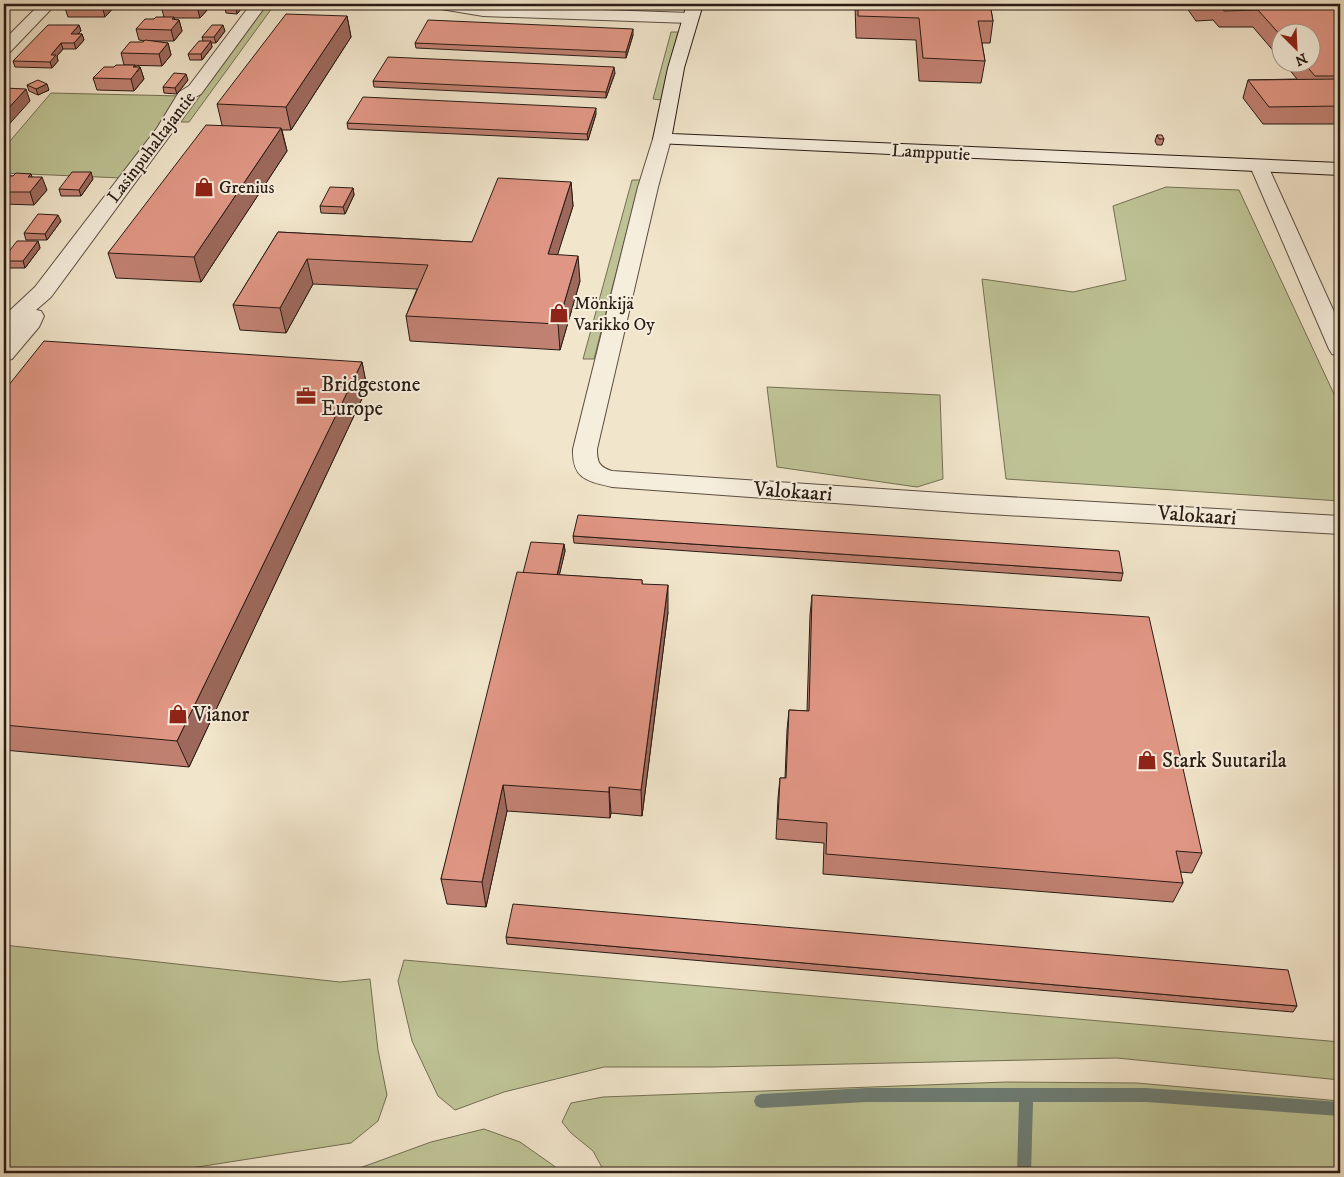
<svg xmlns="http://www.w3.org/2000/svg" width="1344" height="1177" font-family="'IM FELL DW Pica',serif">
  <rect width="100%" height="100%" fill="#f1e5cb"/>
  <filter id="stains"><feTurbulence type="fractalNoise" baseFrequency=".004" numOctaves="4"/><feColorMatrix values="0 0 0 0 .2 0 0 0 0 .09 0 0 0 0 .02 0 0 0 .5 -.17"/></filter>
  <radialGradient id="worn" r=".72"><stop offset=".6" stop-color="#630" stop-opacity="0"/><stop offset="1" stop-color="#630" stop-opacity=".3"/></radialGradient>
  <g fill="#bec395" stroke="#746f54">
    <polygon points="267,4 275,4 189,122 181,122"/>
    <polygon points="671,32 678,32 661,100 653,99"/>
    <polygon points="51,93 181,96 122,178 4,173 4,148"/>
    <polygon points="632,180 640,180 594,359 583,359"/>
    <polygon points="1166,187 1239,190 1340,407 1340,501 1006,479 982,279 1073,292 1126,280 1113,206"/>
    <polygon points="767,387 940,395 943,479 917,487 777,467"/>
    <polygon points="4,945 340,982 370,979 378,1050 387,1095 378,1121 351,1143 159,1173 4,1173"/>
    <polygon points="404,960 1340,1042 1340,1080 1117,1058 712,1067 604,1067 504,1092 455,1110 438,1096 412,1041 398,981"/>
    <polygon points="1006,1082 1137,1083 1340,1101 1340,1173 605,1173 593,1151 571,1133 562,1122 571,1103 603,1097"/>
    <polygon points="484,1129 520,1142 564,1173 346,1173 431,1142"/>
  </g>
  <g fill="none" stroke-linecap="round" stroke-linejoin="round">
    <polygon fill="#6d7d74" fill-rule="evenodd" points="866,1088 1146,1088 1340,1102 1340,1116 1146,1102 1033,1102 1031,1173 1017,1173 1019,1102 866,1102 761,1108 756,1106 754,1101 756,1096 761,1094"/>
    <defs>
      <g id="street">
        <polygon points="40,4 56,4 10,52 4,54 4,40"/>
        <polygon points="251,4 267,4 201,94 192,99 171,134 51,297 36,310 41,311 44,316 39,327 12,359 4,361 4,340 10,333 4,335 4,316 35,287 157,128 179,92 189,86"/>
        <polygon points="433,4 690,13 695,15 698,18 695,21 690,23 483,16 441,9 436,7"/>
        <path d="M662,134L668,135L671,139L658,187L597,449C597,462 599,467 612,471L972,495L1340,516V534L972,513L612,487C587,481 572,479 573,449L638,187L653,139L656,135Z"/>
        <polygon points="1259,160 1266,162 1268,166 1340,325 1340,356 1332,354 1329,349 1250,166 1252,162"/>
      </g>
      <polygon id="secondary" points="687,4 703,4 684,68 672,134 1340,163 1340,175 656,143 653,139 668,68"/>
    </defs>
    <use href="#street" stroke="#5b4e42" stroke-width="2"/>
    <use href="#secondary" stroke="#291b14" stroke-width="2"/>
    <use href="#street" fill="#f6eedd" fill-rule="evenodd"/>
    <use href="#secondary" fill="#f6eedd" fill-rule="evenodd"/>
  </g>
  <g fill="#c18172" stroke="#291b14">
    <polygon points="66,4 114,7 105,17 68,17 64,5"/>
    <polygon points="163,4 206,4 208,9 200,18 174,18 174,19 179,20 182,31 174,41 150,41 168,43 171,55 162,66 124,65 121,53 145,41 139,40 136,29 154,19 164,17 161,6"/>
    <polygon points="245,4 237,14 226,13 225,8"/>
    <polygon points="855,4 990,4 993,21 990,43 982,43 985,61 981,83 919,81 916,40 856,38"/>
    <polygon points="1184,4 1340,4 1340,124 1263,124 1243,98 1248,80 1297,79 1283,62 1312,62 1282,32 1282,61 1253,27 1219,27 1213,20 1196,21"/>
    <polygon points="347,16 351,37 291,130 282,130 287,151 201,282 116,278 108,253 222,125 217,104"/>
    <polygon points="79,25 81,31 78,34 82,34 84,40 76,49 63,49 57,56 58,61 52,68 15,67 13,61"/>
    <polygon points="225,31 216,43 211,43 212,47 202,60 190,60 188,54 203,41 202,37"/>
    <polygon points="633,35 626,58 416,48 415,43"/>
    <polygon points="135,67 140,67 144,79 134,91 97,90 93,78"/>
    <polygon points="615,73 606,98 374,87 373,81"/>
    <polygon points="188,80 177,94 164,93 163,87"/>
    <polygon points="27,85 49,90 38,95 29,91"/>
    <polygon points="596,114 588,140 348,129 347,123"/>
    <polygon points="1157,135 1164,139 1162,145 1157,145 1155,141"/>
    <polygon points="31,174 32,177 47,190 34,205 4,204 4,176 13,176"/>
    <polygon points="93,179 81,196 61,196 59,189"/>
    <polygon points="571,182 573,206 557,255 580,281 560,350 410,341 406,316 417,289 313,284 286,333 240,330 233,305 278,232 472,242"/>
    <polygon points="353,188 354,195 345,214 321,213 320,206"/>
    <polygon points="61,221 47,240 26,240 24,233"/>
    <polygon points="38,241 40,248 25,268 5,268 4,266 4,258"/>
    <polygon points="362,362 367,388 189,767 4,750 4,391"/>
    <polygon points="573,536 1123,573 1121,581 574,543"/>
    <polygon points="564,544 565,551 559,575 642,580 642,584 668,612 642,816 611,813 610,818 507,811 486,907 447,904 441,879 523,573"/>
    <polygon points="812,595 1202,853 1192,873 1180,872 1183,883 1173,902 823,874 824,843 776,839 778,798 780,778 785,778 787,730 789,710 807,711 810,615"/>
    <polygon points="506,937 1297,1006 1293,1012 507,944"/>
  </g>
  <g fill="#9d695c" stroke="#291b14">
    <polygon points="8,4 16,4 6,14 4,8"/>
    <polygon points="104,4 113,4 114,7 105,17 102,6"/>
    <polygon points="200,4 206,4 208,9 200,18 197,7"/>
    <polygon points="240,4 245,4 237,14 236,8"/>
    <polygon points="347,16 351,37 291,130 286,107"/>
    <polygon points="174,17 176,24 179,20 182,31 174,41 171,30 172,19"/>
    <polygon points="79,25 81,31 73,39 71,34"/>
    <polygon points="223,25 225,31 216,43 214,37"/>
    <polygon points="633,29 633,35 626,58 626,52"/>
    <polygon points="82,34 84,40 76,49 74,43"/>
    <polygon points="211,41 212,47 202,60 201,54"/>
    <polygon points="61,43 63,49 57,56 58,61 52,68 50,62 51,55"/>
    <polygon points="168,43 171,55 162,66 159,54"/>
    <polygon points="135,65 137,72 140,67 144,79 134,91 131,79 133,67"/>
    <polygon points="614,67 615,73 606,98 606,92"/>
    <polygon points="186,74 188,80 177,94 175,88"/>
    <polygon points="47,84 49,90 38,95 36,89"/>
    <polygon points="26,89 30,101 4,130 4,113"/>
    <polygon points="596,108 596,114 588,140 587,134"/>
    <polygon points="281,128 287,151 201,282 194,257"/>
    <polygon points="91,172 93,179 81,196 79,190"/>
    <polygon points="31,174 35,186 42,177 47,190 34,205 30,192 28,177"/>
    <polygon points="571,182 573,206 550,279 548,254"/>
    <polygon points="353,188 354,195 345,214 343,207"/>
    <polygon points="58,215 61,221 47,240 45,234"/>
    <polygon points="38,241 40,248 25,268 23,261"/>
    <polygon points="578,256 580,281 560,350 558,324"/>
    <polygon points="307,259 313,284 286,333 280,308"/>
    <polygon points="362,362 367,388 189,767 177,741"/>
    <polygon points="564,544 565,551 554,598 554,591"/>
    <polygon points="668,585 668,612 642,816 641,790"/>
    <polygon points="503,785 507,811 486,907 482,882"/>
    <polygon points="609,787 611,813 610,818 609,792"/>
  </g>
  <g fill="#e09684" stroke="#291b14">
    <polygon points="4,4 8,4 4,8"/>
    <polygon points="66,4 104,4 102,6 64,5"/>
    <polygon points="163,4 200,4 197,7 161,6"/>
    <polygon points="228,4 240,4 236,8 225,8"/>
    <polygon points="858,4 990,4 993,21 978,21 985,61 923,58 919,18 858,16"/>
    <polygon points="1200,4 1340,4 1340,76 1315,76 1303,62 1312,62 1312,32 1282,32 1282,37 1258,10 1224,11 1218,4"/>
    <polygon points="286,14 347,16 286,107 217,104"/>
    <polygon points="156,17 174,17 172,19 179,20 171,30 136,29 145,19 154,19"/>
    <polygon points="428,20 633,29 626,52 415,43"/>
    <polygon points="48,25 79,25 71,34 82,34 74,43 61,43 51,55 56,55 50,62 13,61"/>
    <polygon points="212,25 223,25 214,37 202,37"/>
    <polygon points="145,40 168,43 159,54 121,53 130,42 143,42"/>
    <polygon points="199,41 211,41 201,54 188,54"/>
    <polygon points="388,57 614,67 606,92 373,81"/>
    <polygon points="116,65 135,65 133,67 140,67 131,79 93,78 104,67 114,67"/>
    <polygon points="174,73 186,74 175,88 163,87"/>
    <polygon points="1340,79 1340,106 1269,107 1248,80"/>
    <polygon points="38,80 47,84 36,89 27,85"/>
    <polygon points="4,88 26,89 4,113"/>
    <polygon points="363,97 596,108 587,134 347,123"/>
    <polygon points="206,125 281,128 194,257 108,253"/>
    <polygon points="1157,135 1162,135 1164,139 1159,139"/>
    <polygon points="72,172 91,172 79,190 59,189"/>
    <polygon points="16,173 31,174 28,177 42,177 30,192 4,192 4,176 13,176"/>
    <polygon points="498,178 571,182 548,254 578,256 558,324 406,316 428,265 307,259 280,308 233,305 278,232 472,242"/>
    <polygon points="330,187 353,188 343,207 320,206"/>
    <polygon points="38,214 58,215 45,234 24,233"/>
    <polygon points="17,241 38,241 23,261 4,261 4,258"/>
    <polygon points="44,341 362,362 177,741 4,725 4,391"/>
    <polygon points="578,515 1119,551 1123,573 573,536"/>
    <polygon points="531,542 564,544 557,575 523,573"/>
    <polygon points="517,572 642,580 642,584 668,585 641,790 609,787 609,792 503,785 482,882 441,879"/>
    <polygon points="812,595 1149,617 1202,853 1176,851 1183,883 826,854 827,823 778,819 780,778 786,778 789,710 809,711"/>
    <polygon points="513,904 1288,970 1297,1006 506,937"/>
  </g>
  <defs>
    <symbol id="shop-bare" viewBox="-9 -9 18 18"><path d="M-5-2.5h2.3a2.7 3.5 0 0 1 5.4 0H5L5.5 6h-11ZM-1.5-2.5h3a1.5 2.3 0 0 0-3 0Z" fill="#8f2418" stroke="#f6eedd" stroke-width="2.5" paint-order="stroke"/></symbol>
    <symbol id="office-bare" viewBox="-9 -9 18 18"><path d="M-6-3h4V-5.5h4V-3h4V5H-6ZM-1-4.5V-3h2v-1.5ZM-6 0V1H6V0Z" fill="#8f2418" stroke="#f6eedd" stroke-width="2.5" paint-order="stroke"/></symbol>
  </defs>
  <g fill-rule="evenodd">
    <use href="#shop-bare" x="190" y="173" width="28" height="28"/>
    <use href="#shop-bare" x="545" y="299" width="28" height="28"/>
    <use href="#office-bare" x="292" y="382" width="28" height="28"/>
    <use href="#shop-bare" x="164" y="700" width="28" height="28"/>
    <use href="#shop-bare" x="1133" y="746" width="28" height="28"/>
  </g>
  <g text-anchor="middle" stroke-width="4" stroke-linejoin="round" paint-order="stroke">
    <g font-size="18" fill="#291b14" stroke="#f6eedd">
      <text transform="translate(151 147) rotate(-53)" y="6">Lasinpuhaltajantie</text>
      <text transform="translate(931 152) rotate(3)" y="6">Lampputie</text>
    </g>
    <g font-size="18" fill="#291b14" stroke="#f6eedd" text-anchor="start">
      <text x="219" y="193">Grenius</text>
      <text x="574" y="309">Mönkijä<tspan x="574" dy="21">Varikko Oy</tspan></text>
    </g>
    <g font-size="21" fill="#291b14" stroke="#f6eedd" text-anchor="start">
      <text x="321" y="391">Bridgestone<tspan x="321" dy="24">Europe</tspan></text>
      <text x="193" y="721">Vianor</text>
      <text x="1162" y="767">Stark Suutarila</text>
    </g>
    <g font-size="21" fill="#291b14" stroke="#f6eedd">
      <text transform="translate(793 491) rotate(4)" y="7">Valokaari</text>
      <text transform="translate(1197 515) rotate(4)" y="7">Valokaari</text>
    </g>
  </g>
  <rect width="1344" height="1177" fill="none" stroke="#f1e5cb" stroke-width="20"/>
  <rect x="5" y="5" width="1334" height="1167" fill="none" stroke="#291b14" stroke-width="2.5"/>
  <rect x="10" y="10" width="1324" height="1157" fill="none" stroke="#291b14"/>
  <g transform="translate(1296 48) rotate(156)"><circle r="24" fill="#f6eedd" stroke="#a49a8d"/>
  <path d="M0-4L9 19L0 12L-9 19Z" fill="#8f2418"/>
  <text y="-8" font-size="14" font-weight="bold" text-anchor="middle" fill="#291b14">N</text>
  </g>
  <rect width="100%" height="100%" filter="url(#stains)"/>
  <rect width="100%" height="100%" fill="url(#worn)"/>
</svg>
